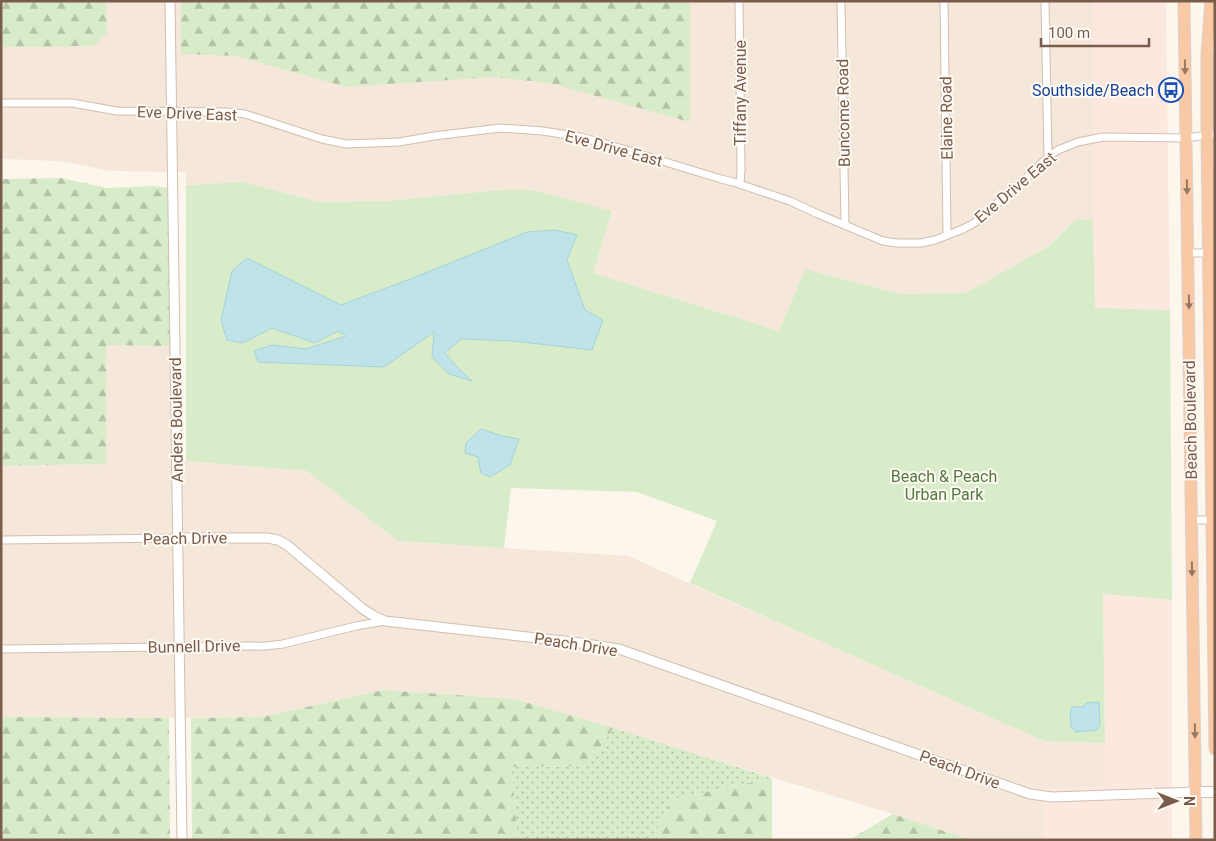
<svg xmlns="http://www.w3.org/2000/svg" width="1216" height="841" font-family="Roboto,sans-serif">
  <defs>
    <pattern id="grass-dots" width="8" height="8" patternUnits="userSpaceOnUse" patternTransform="scale(1.25)"><rect width="8" height="8" fill="#d8ecc9"/><path d="M2 2h.1M6 6h.1" fill="none" stroke="#b4c2a5" stroke-width="1.8" stroke-linecap="round"/></pattern>
    <pattern id="forest-firs" width="22" height="20" patternUnits="userSpaceOnUse" patternTransform="scale(1.25)"><rect width="22" height="20" fill="#d8ecc9"/><path d="M5 1l3.5 6h-7zM16 11l3.5 6h-7z" fill="#b4c2a5"/></pattern>
  </defs>
  <rect width="100%" height="100%" fill="#fdf6ec"/>
  <g fill="#f5e8da">
    <polygon points="1,1 1093,1 1093,220 1075,220 1049,246 967,293 900,294 805,269 779,331 593,273 612,212 532,190 500,190 386,201 320,202 242,182 186,185 186,172 112,171 59,161 1,159"/>
    <polygon points="106,345 171,346 173,461 186,461 307,471 398,541 628,556 1044,741 1105,743 1106,787 1043,789 1043,840 970,840 893,814 515,699 383,690 262,717 169,718 1,717 1,466 106,464"/>
  </g>
  <g fill="#fde8e0">
    <polygon points="1093,1 1166,1 1170,310 1094,309 1093,220"/>
    <polygon points="1103,594 1172,600 1172,840 1043,840 1043,789 1106,787"/>
  </g>
  <polygon fill="url(#grass-dots)" points="613,728 772,778 674,799 658,824 657,840 518,840 511,767 588,766"/>
  <g fill="url(#forest-firs)">
    <polygon points="1,1 106,1 107,33 94,46 1,47"/>
    <polygon points="181,1 690,1 690,122 549,83 493,77 346,87 237,56 181,54"/>
    <polygon points="61,178 107,188 154,186 168,188 171,346 106,345 106,464 1,466 1,179"/>
    <polygon points="383,690 515,699 613,728 588,766 511,767 518,840 192,840 191,718 262,717"/>
    <polygon points="1,717 169,718 170,840 1,840"/>
    <polygon points="772,778 772,840 657,840 658,824 674,799"/>
    <polygon points="893,814 965,838 970,840 849,840"/>
  </g>
  <polygon fill="#d8ecc9" points="242,182 320,202 386,201 500,190 532,190 612,211 593,273 779,331 805,269 900,294 966,293 1049,246 1075,220 1093,220 1095,308 1170,310 1172,600 1103,594 1105,743 1044,741 690,583 717,521 637,492 511,488 504,548 398,541 307,471 186,461 186,185"/>
  <g fill="#bfe3e8" stroke="#a5d3da">
    <polygon points="555,230 577,235 567,260 585,310 603,320 592,350 513,341 461,339 445,353 459,369 472,381 449,374 432,357 434,332 384,367 258,362 254,351 272,345 306,349 346,336 338,331 315,343 272,328 243,343 227,340 221,320 232,271 247,258 341,305 418,276 527,232"/>
    <polygon points="481,429 502,436 519,439 510,465 490,477 481,473 478,457 465,453 466,443"/>
    <polygon points="1099,702 1100,725 1097,730 1076,732 1071,727 1070,712 1072,707 1083,707 1086,703"/>
  </g>
  <g fill="none" stroke-linecap="round" stroke-linejoin="round">
    <defs>
      <g id="minor">
        <polyline points="739,1 741,169 740,184"/>
        <polyline points="841,1 845,225"/>
        <polyline points="944,1 947,235"/>
        <polyline points="1045,1 1048,157"/>
        <polyline points="1209,52 1215,41"/>
        <polyline points="1,103 72,103 117,111 226,112 245,114 322,139 346,144 399,142 434,136 500,128 543,131 580,137 600,142 721,179 733,182 790,201 818,214 883,241 897,243 921,243 935,240 963,229 976,222 1025,179 1048,157 1058,150 1078,142 1103,137 1186,138 1215,134"/>
        <polyline points="1188,253 1215,253"/>
        <polyline points="1192,520 1212,520"/>
        <polyline points="1,540 177,538"/>
        <polyline points="1,649 266,646 283,644 356,626 385,621"/>
      </g>
      <g id="tertiary">
        <polyline points="170,1 182,840"/>
        <polyline points="177,538 267,538 278,540 287,545 363,609 374,616 385,621 573,642 619,649 1030,794 1052,797 1195,792"/>
      </g>
      <polyline id="secondary" points="1195,792 1215,792"/>
      <g id="trunk">
        <polyline points="1184,1 1196,840"/>
        <polyline points="1211,1 1207,54 1207,135 1215,749"/>
      </g>
    </defs>
    <use href="#minor" stroke="#d1beb0" stroke-width="9"/>
    <use href="#tertiary" stroke="#d1beb0" stroke-width="11"/>
    <use href="#secondary" stroke="#d6c0b0" stroke-width="12"/>
    <use href="#trunk" stroke="#dad1cd" stroke-width="13"/>
    <use href="#minor" stroke="#fff" stroke-width="7"/>
    <use href="#tertiary" stroke="#fff" stroke-width="9"/>
    <use href="#secondary" stroke="#fff" stroke-width="10"/>
    <use href="#trunk" stroke="#f9c8a4" stroke-width="11"/>
  </g>
  <defs><path id="oneway-solid" d="M-6-.8H1V-3.2L6.5 0L1 3.2V.8H-6Z" transform="scale(1.25)"/></defs>
  <g fill="#9a7763">
    <use href="#oneway-solid" transform="translate(1185 67) rotate(89)"/>
    <use href="#oneway-solid" transform="translate(1187 187) rotate(89)"/>
    <use href="#oneway-solid" transform="translate(1189 302) rotate(89)"/>
    <use href="#oneway-solid" transform="translate(1192 569) rotate(89)"/>
    <use href="#oneway-solid" transform="translate(1195 731) rotate(89)"/>
  </g>
  <defs>
    <symbol id="bus-ring" viewBox="-11 -11 22 22"><circle r="9.5" fill="#fffaf3" stroke="#1a4fb4" stroke-width="1.5"/><path d="M-5-6H5V4H4V6H2V4H-2V6H-4V4H-5ZM-3.5-4V0h7V-4ZM-3.5 1.2v1.5H-2V1.2ZM2 1.2v1.5H3.5V1.2Z" fill="#1a4fb4"/></symbol>
  </defs>
  <g fill-rule="evenodd">
    <use href="#bus-ring" x="1157" y="76" width="28" height="28"/>
  </g>
  <g text-anchor="middle" stroke-width="4" stroke-linejoin="round" paint-order="stroke">
    <g font-size="16" fill="#164399" stroke="#fffaf3" text-anchor="end">
      <text x="1154" y="96">Southside/Beach</text>
    </g>
    <g font-size="16" fill="#7a5c4d" stroke="#fffaf3">
      <text transform="translate(740 93) rotate(-90)" y="6">Tiffany Avenue</text>
      <text transform="translate(187 113) rotate(2)" y="6">Eve Drive East</text>
      <text transform="translate(843 113) rotate(-91)" y="6">Buncome Road</text>
      <text transform="translate(946 118) rotate(-91)" y="6">Elaine Road</text>
      <text transform="translate(614 148) rotate(15)" y="6">Eve Drive East</text>
      <text transform="translate(1015 187) rotate(-40)" y="6">Eve Drive East</text>
      <text transform="translate(176 420) rotate(-91)" y="6">Anders Boulevard</text>
      <text transform="translate(1190 420) rotate(-91)" y="6">Beach Boulevard</text>
      <text transform="translate(185 538) rotate(-1)" y="6">Peach Drive</text>
      <text transform="translate(576 644) rotate(9)" y="6">Peach Drive</text>
      <text transform="translate(194 646) rotate(-1)" y="6">Bunnell Drive</text>
      <text transform="translate(960 769) rotate(20)" y="6">Peach Drive</text>
    </g>
    <g font-size="16" fill="#537a41" stroke="#fffaf3">
      <text x="944" y="482">Beach &amp; Peach<tspan x="944" dy="18">Urban Park</tspan></text>
    </g>
  </g>
  <rect width="1216" height="841" fill="none" stroke="#7a5c4d" stroke-width="5"/>
  <g transform="translate(1176 801) rotate(90)" stroke="#fffaf3" stroke-width="4" paint-order="stroke">
  <path d="M0-4L9 19L0 12L-9 19Z" fill="#7a5c4d"/>
  <text y="-8" font-size="14" font-weight="bold" text-anchor="middle" fill="#7a5c4d">N</text>
  </g>
  <path d="M1041 38v8h108v-8" fill="none" stroke="#7a5c4d" stroke-width="2.5"/>
  <text x="1048" y="38" font-size="15" fill="#7a5c4d" stroke="#fffaf3" stroke-width="4" paint-order="stroke">100 m</text>
</svg>
